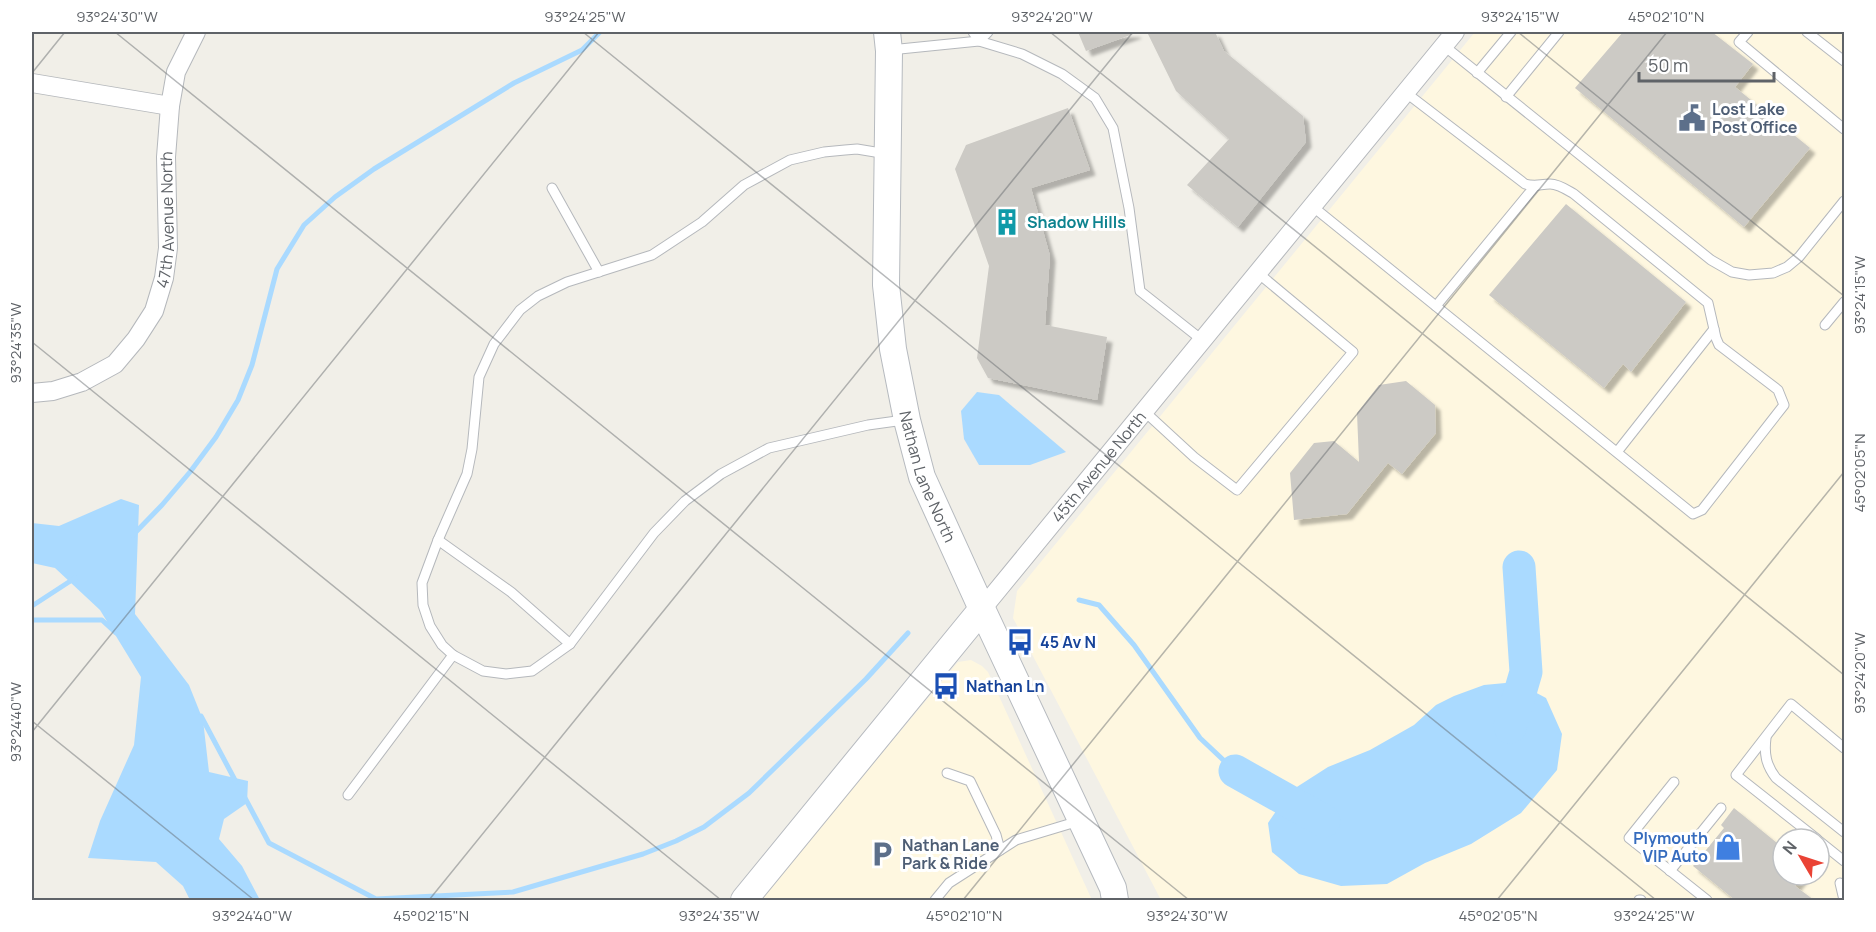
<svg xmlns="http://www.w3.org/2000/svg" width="1876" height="932" font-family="Manrope,sans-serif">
  <defs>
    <filter id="shadow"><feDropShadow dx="5.5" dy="5.5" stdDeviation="1.5" flood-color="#0004"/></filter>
  </defs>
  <rect width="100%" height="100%" fill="#f1efe8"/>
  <g fill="#fef7e0" fill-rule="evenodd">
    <path d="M1475,32H1844V900H1161L1013,618L1017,591ZM1783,839H1819V875H1783Z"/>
    <polygon points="971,660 982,666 988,672 1092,900 760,900 958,662"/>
  </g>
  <g fill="#aadaff">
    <polygon points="977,392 999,395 1066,452 1030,465 979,465 964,439 961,411"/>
    <polygon points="121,499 139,505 135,614 189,685 203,720 209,772 248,781 247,803 224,819 219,839 242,866 260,900 190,900 183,886 156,862 88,858 100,821 134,745 141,677 100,610 55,568 32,563 32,523 59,526"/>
    <polygon points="1516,682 1546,698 1562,734 1557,770 1521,813 1471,844 1425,863 1387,884 1341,886 1299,874 1272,852 1268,823 1289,792 1328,767 1370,750 1414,725 1436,705 1454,696 1484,685"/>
  </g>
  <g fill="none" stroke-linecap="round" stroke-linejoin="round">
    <g stroke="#aadaff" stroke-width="5">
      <polyline points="133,535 162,505 190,472 216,437 238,400 252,365 277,269 304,225 335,197 374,169 514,83 582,50 600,32"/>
      <polyline points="1079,600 1099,605 1134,645 1200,738 1235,771"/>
      <polyline points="32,606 75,578"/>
      <polyline points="32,620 102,620 116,633"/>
      <polyline points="201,716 236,782"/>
      <polyline points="245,798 269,843 376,899 513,892 643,854 676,841 704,827 749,793 866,679 908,633"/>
    </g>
    <g stroke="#aadaff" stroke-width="33">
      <polyline points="1510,727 1526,672 1519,567"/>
      <polyline points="1235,771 1324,821"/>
    </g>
  </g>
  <g fill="#cccac5" filter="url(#shadow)">
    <polygon points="1078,32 1135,32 1136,33 1086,51"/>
    <polygon points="1147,32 1215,32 1224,51 1303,116 1306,142 1238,227 1187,185 1229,139 1176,91"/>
    <polygon points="1623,32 1712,32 1753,64 1735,87 1810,148 1744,227 1575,88"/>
    <polygon points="1068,108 1090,170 1031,188 1050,256 1045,325 1107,337 1097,400 988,378 977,358 989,266 955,169 966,145"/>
    <polygon points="1566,204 1686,302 1631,372 1623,364 1604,388 1489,295"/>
    <polygon points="1406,381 1435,405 1436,433 1402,474 1388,463 1347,514 1294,520 1290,473 1314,443 1334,441 1359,462 1357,413 1379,385"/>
    <polygon points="1734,808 1783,848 1783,875 1804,875 1795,886 1814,900 1735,900 1693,866 1724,828 1721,825"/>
  </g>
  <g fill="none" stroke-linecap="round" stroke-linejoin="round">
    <defs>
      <g id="lane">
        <polyline points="973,32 979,41 1022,54 1062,74 1095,98 1113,128 1129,208 1140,291 1202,340"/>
        <polyline points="1748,32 1739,42 1844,129"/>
        <polyline points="1807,32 1844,61"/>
        <polyline points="1443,45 1711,260 1732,272 1749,275 1773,273 1787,267 1799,257 1844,201"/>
        <polyline points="890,50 979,41 988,32"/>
        <polyline points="1477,73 1511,32"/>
        <polyline points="1506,97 1559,32"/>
        <polyline points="887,154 857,149 845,150 824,152 790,160 744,185 702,222 652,255 567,282 538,296 520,310 494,344 479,377 472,449 467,474 438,540 422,583 423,605 430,626 442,645 453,655 483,671 506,674 532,671 570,644 654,533 685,501 721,474 769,448 868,425 904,420"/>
        <polyline points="552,188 599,272"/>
        <path d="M1312,206L1693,514L1702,510L1784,405L1778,390L1719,345L1716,338L1708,303L1574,194C1567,190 1559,184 1550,184C1540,184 1536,187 1525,184L1405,92"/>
        <polyline points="1436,306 1535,186"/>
        <polyline points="1825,325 1844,302"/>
        <polyline points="1144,411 1194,457 1237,490 1353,352 1258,273"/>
        <polyline points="1617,452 1714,329"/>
        <polyline points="438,540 511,592 570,644"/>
        <path d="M1766,738C1764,754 1766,765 1776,778L1844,832"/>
        <polyline points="947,773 970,781 996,835 1000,850"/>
        <polyline points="1674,782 1629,838 1707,900"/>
        <polyline points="348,795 453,655"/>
        <polyline points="1817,839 1736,775 1791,704 1844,748"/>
        <polyline points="1819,841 1844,861"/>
        <polyline points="1670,871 1721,808"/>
        <polyline points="1840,883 1844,900"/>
        <polyline points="935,900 949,883 1016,840 1079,821"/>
        <polyline points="1639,900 1641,900"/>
      </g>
      <g id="street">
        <polyline points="32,83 170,106"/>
        <path id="s1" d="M32,393L53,391L82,382L115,364L136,339L154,311L164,278L168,248L166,157L170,106L176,72L196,32"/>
        <path id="s2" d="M982,609L1455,32"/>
      </g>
      <g id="secondary">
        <path id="s3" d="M887,32L889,51L886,285L893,349L907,420L922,477L982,609L1113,888L1115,900"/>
        <polyline points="744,900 982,609"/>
      </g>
    </defs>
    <use href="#lane" stroke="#b5b8bc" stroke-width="11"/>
    <use href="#street" stroke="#b5b8bc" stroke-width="20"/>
    <use href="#secondary" stroke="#b6babf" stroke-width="28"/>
    <use href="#lane" stroke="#fff" stroke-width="9"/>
    <use href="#street" stroke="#fff" stroke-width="18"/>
    <use href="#secondary" stroke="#fff" stroke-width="26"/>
  </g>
  <path fill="none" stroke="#5f6368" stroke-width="1.5" stroke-opacity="0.45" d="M115,32L1189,900M583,32L1656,900M1050,32L1844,675M1518,32L1844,296M32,73L65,32M32,342L721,900M32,721L254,900M32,732L599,32M429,900L1133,32M963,900L1667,32M1497,900L1844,472"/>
  <defs>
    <symbol id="civic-bare" viewBox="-9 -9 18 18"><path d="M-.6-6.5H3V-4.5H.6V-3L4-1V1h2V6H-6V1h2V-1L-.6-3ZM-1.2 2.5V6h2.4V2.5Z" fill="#5c6f8a" stroke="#fff" stroke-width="2.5" paint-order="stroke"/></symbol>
    <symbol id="building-bare" viewBox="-9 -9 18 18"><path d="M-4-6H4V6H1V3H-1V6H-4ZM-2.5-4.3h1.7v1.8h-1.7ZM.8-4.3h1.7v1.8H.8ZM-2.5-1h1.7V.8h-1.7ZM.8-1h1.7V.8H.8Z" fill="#0f9aa8" stroke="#fff" stroke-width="2.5" paint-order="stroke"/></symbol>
    <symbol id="bus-bare" viewBox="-9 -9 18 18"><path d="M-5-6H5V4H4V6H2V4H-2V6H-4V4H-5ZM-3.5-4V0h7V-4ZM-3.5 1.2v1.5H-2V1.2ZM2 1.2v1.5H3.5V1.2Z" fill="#1a4fb4" stroke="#fff" stroke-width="2.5" paint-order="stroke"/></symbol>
    <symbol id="shop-bare" viewBox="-9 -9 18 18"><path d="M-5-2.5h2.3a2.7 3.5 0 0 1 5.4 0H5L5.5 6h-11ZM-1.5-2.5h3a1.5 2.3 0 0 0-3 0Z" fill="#3f7fe0" stroke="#fff" stroke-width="2.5" paint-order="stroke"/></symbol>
    <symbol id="parking-bare" viewBox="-9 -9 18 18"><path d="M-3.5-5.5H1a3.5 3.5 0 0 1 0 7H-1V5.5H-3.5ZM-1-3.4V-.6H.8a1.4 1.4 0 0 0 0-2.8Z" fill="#5c6f8a" stroke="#fff" stroke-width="2.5" paint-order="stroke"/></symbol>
  </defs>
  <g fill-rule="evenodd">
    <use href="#civic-bare" x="1673" y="99" width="38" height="38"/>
    <use href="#building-bare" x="988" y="203" width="38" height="38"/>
    <use href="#bus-bare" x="1001" y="623" width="38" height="38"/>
    <use href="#bus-bare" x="927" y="667" width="38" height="38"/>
    <use href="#shop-bare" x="1709" y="828" width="38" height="38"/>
    <use href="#parking-bare" x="863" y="835" width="38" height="38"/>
  </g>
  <g text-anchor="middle" stroke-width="6" stroke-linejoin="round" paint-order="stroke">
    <g font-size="16" font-weight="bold" fill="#4e5e75" stroke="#fff" text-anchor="start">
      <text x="1712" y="115">Lost Lake<tspan x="1712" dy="18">Post Office</tspan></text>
      <text x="902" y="851">Nathan Lane<tspan x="902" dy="18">Park &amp; Ride</tspan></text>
    </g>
    <g font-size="16" fill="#5f6368" stroke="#fff">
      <text dy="6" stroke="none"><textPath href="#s1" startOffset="248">47th Avenue North</textPath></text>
      <text dy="6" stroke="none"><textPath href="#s2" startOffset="184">45th Avenue North</textPath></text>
      <text dy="6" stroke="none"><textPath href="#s3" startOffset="450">Nathan Lane North</textPath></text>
    </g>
    <g font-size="16" font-weight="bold" fill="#0d838f" stroke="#fff" text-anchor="start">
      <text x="1027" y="228">Shadow Hills</text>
    </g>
    <g font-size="16" font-weight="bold" fill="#164399" stroke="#fff" text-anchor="start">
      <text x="1040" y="648">45 Av N</text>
      <text x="966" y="692">Nathan Ln</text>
    </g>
    <g font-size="16" font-weight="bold" fill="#366cbe" stroke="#fff" text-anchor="end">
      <text x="1708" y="844">Plymouth<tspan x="1708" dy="18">VIP Auto</tspan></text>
    </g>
  </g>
  <rect width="1876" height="932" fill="none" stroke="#ffffff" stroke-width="66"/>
  <g transform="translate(1801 857) rotate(309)"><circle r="28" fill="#ffffff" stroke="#bfc1c3" stroke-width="1.5"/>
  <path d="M0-4.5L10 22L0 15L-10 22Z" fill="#ea4335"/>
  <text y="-9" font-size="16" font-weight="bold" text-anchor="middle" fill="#5f6368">N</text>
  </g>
  <path d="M1639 72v9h135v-9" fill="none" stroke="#5f6368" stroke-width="3"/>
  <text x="1648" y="72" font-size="18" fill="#5f6368" stroke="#ffffff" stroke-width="4.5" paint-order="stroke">50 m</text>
  <rect x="33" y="33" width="1810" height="866" fill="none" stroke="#5f6368" stroke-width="2"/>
  <g font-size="15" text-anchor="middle" fill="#5f6368">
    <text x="117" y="22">93°24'30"W</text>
    <text x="585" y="22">93°24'25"W</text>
    <text x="1052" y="22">93°24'20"W</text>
    <text x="1520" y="22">93°24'15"W</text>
    <text x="1666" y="22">45°02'10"N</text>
    <text transform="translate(1860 295) rotate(-90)" y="5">93°24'15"W</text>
    <text transform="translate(16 343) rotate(-90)" y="5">93°24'35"W</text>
    <text transform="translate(1860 473) rotate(-90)" y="5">45°02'05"N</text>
    <text transform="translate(1860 673) rotate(-90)" y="5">93°24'20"W</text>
    <text transform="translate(16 722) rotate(-90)" y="5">93°24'40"W</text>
    <text x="252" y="921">93°24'40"W</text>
    <text x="431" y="921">45°02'15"N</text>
    <text x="719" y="921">93°24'35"W</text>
    <text x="964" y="921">45°02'10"N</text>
    <text x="1187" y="921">93°24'30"W</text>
    <text x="1498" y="921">45°02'05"N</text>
    <text x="1654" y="921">93°24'25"W</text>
  </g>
</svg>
